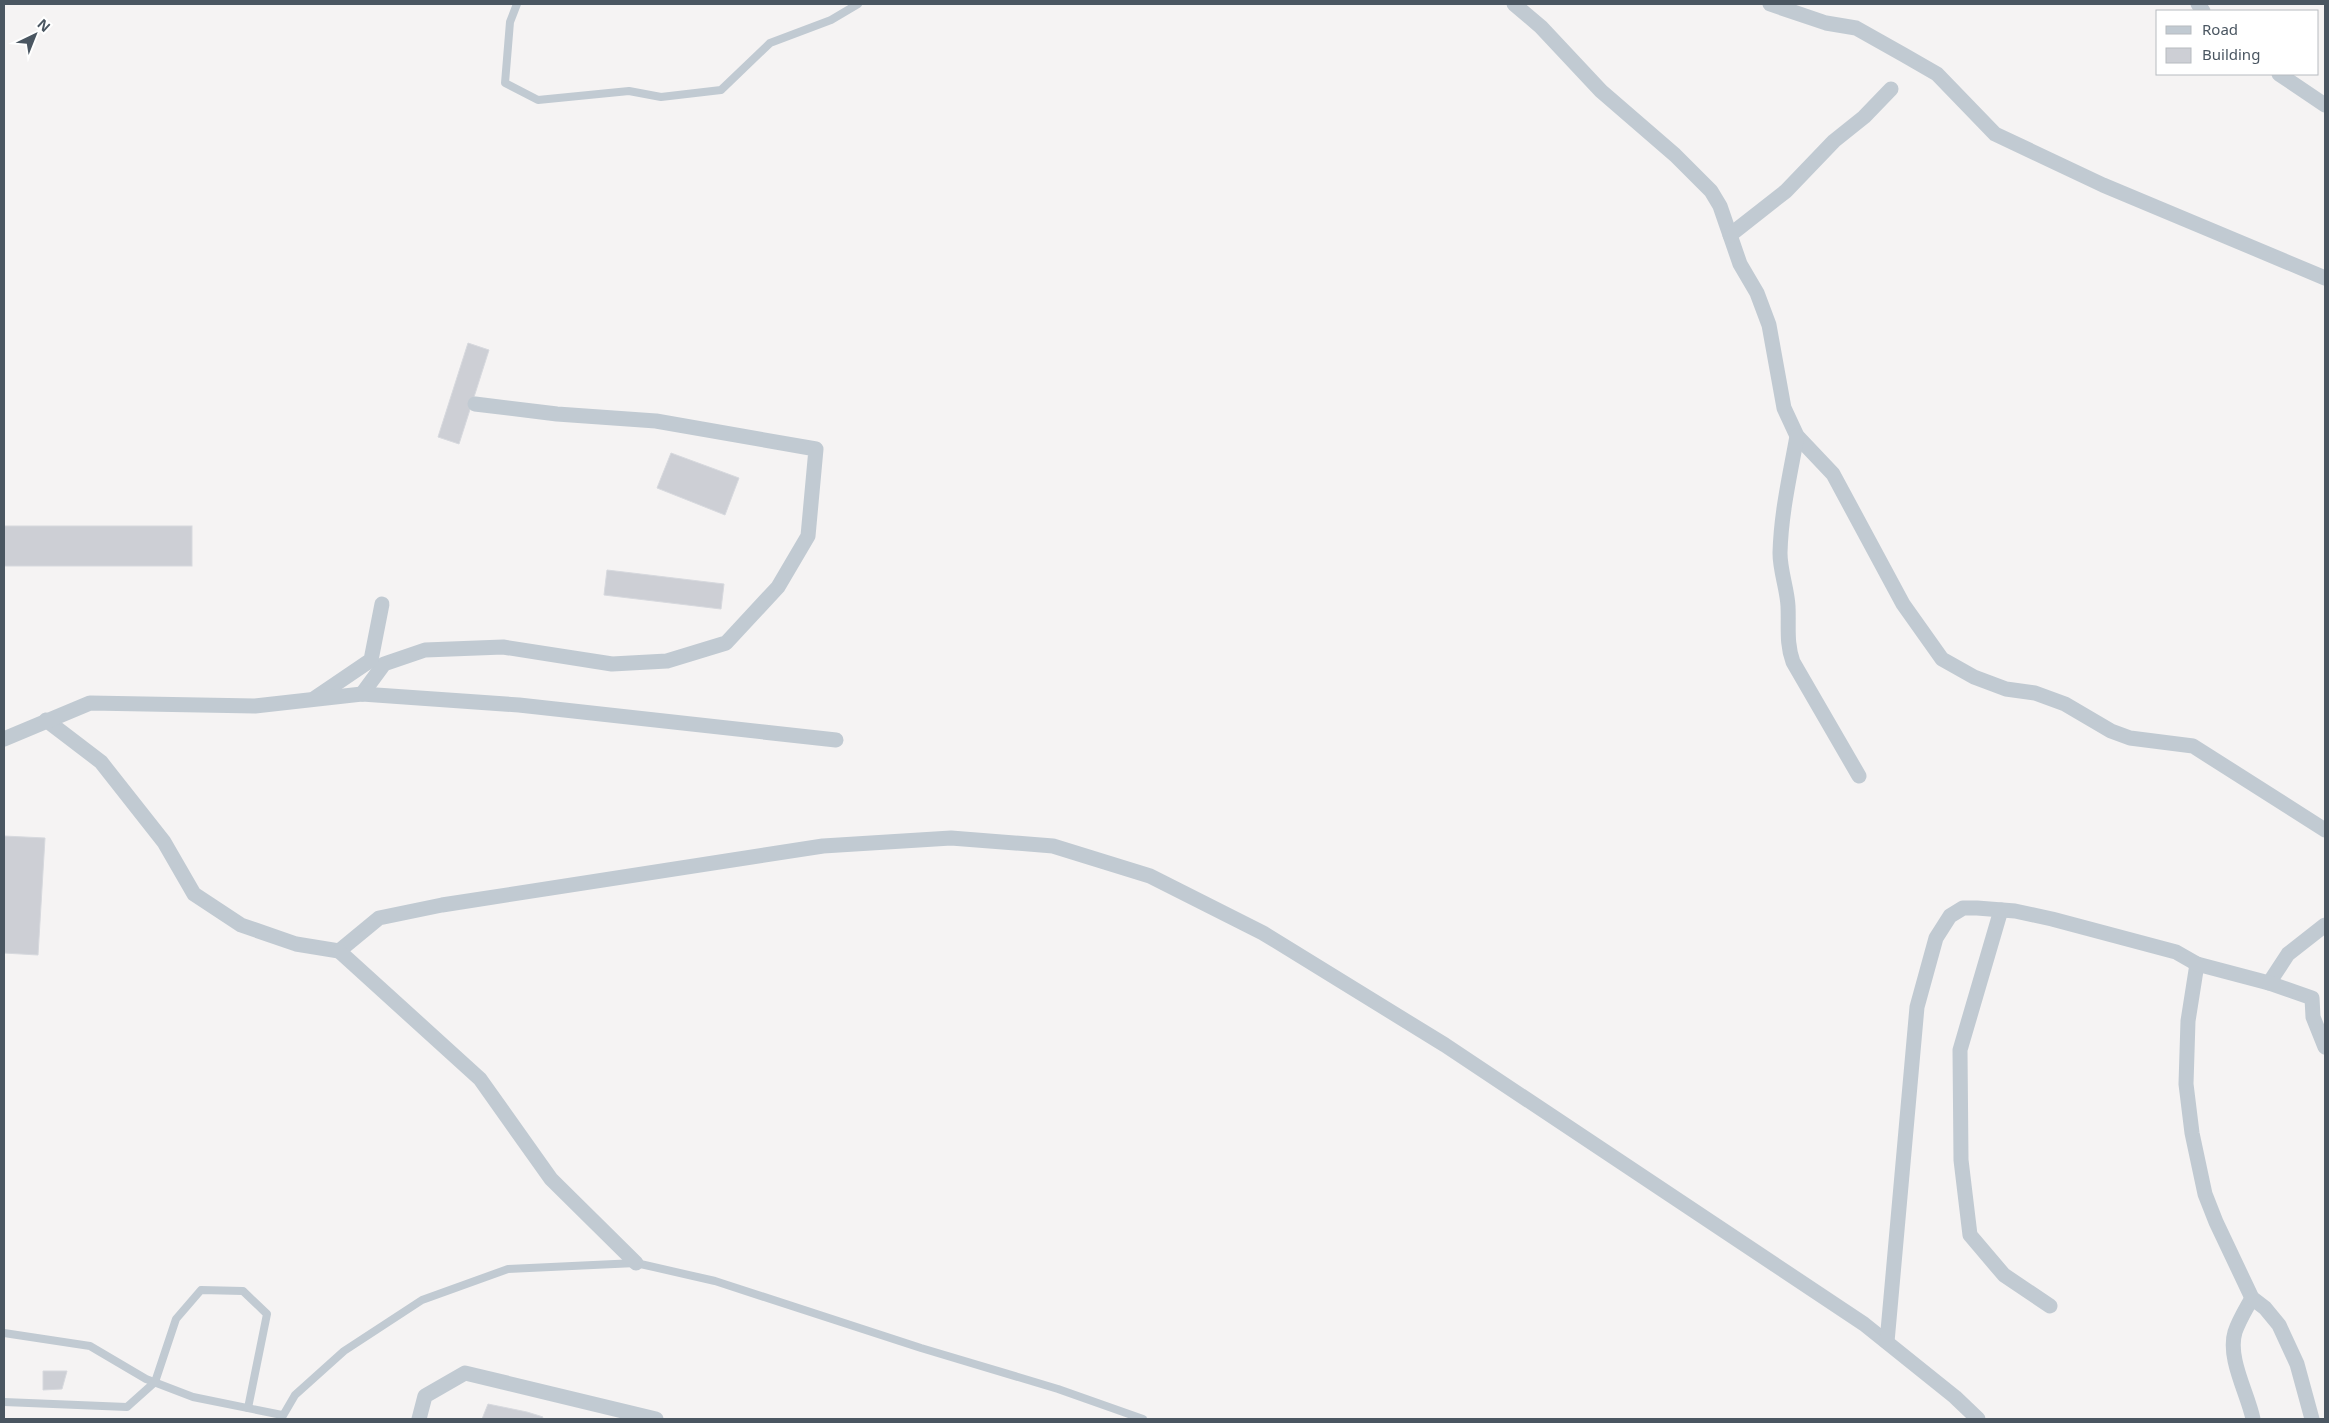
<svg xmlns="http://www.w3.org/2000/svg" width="2329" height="1423" font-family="'Noto Sans',sans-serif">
  <rect width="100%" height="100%" fill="#f5f3f3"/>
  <g fill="#cdcfd5" stroke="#d7d9de">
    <polygon points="468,343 489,350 459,444 438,437"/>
    <polygon points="671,453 739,478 725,515 657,488"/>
    <rect x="4" y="526" width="188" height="40"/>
    <polygon points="607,570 724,584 721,609 604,595"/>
    <polygon points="4,836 45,838 38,955 4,953"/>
    <polygon points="43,1371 67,1371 62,1389 43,1390"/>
    <polygon points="488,1404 527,1412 543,1417 542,1419 482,1419"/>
  </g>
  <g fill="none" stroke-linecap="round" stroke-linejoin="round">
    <g stroke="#c1cad2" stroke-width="8">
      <polyline points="517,4 510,22 505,83 538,100 629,91 661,97 721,90 770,43 831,20 858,4"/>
      <polyline points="4,1333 90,1346 146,1379 193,1397 282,1415"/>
      <polyline points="4,1402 127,1407 155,1382 176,1319 201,1290 243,1291 267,1314 248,1408"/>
      <polyline points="281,1419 295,1395 344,1351 422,1300 508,1269 636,1263 715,1281 921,1348 1058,1389 1143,1419"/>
    </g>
    <g stroke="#c1cad2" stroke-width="15">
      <polyline points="1514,4 1541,27 1601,91 1675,155 1711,191 1720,206 1740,264 1757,293 1769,325 1784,408 1797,436 1833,474 1903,604 1942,659 1974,677 2006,689 2035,693 2065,704 2111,731 2130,738 2193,746 2325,830"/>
      <polyline points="1770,4 1826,23 1856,28 1904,55 1937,74 1995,134 2103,185 2325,278"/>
      <polyline points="2198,4 2203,11"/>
      <polyline points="2279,74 2325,105"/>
      <polyline points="1730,235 1786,191 1834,141 1864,117 1891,89"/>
      <path d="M1797,436C1790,475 1781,513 1780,553C1780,571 1787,588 1788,606C1789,626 1786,643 1793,662L1859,776"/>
      <polyline points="362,694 384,664 425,650 503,647 612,664 667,661 726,643 778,587 808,536 816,449 656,421 557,414 475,404"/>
      <polyline points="315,698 371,660 382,604"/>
      <polyline points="46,720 101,762 164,842 194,894 241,925 296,944 339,951 379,918 442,905 823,846 951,838 1053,846 1150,876 1263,933 1445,1045 1864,1324 1955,1397 1978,1419"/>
      <polyline points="4,739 90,703 255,706 362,694 519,705 836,740"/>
      <polyline points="2001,910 1960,1050 1961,1160 1970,1235 2004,1275 2050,1306"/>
      <polyline points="339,951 480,1079 551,1179 636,1263"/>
      <polyline points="2197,964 2188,1021 2186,1084 2192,1133 2205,1194 2216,1222 2252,1298 2265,1308 2279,1325 2297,1364 2312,1419"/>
      <polyline points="2269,983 2288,954 2325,925"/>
      <path d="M2252,1298C2246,1309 2239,1320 2235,1332C2227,1358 2248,1394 2253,1419"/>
      <polyline points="1887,1342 1917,1007 1936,938 1950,916 1963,908 1977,908 2015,911 2052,919 2176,952 2197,964 2269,983 2312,998 2313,1017 2325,1047"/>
      <polyline points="419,1419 425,1396 465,1373 656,1419"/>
    </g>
  </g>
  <rect width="2329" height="1423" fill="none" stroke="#4a5661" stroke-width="10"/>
  <rect x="2156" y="10" width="162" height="65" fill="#ffffff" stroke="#b7bbc0"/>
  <rect x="2166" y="26" width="25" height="8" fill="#c1cad2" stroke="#b7bbc0"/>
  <text x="2202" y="35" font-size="15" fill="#4a5661">Road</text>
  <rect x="2166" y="48" width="25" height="15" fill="#cdcfd5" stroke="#b7bbc0"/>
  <text x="2202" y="60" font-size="15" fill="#4a5661">Building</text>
  <g transform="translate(35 35) rotate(43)" stroke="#ffffff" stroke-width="4" paint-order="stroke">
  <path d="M0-4L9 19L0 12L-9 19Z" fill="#4a5661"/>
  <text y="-8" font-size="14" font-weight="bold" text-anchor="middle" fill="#4a5661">N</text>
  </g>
</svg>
